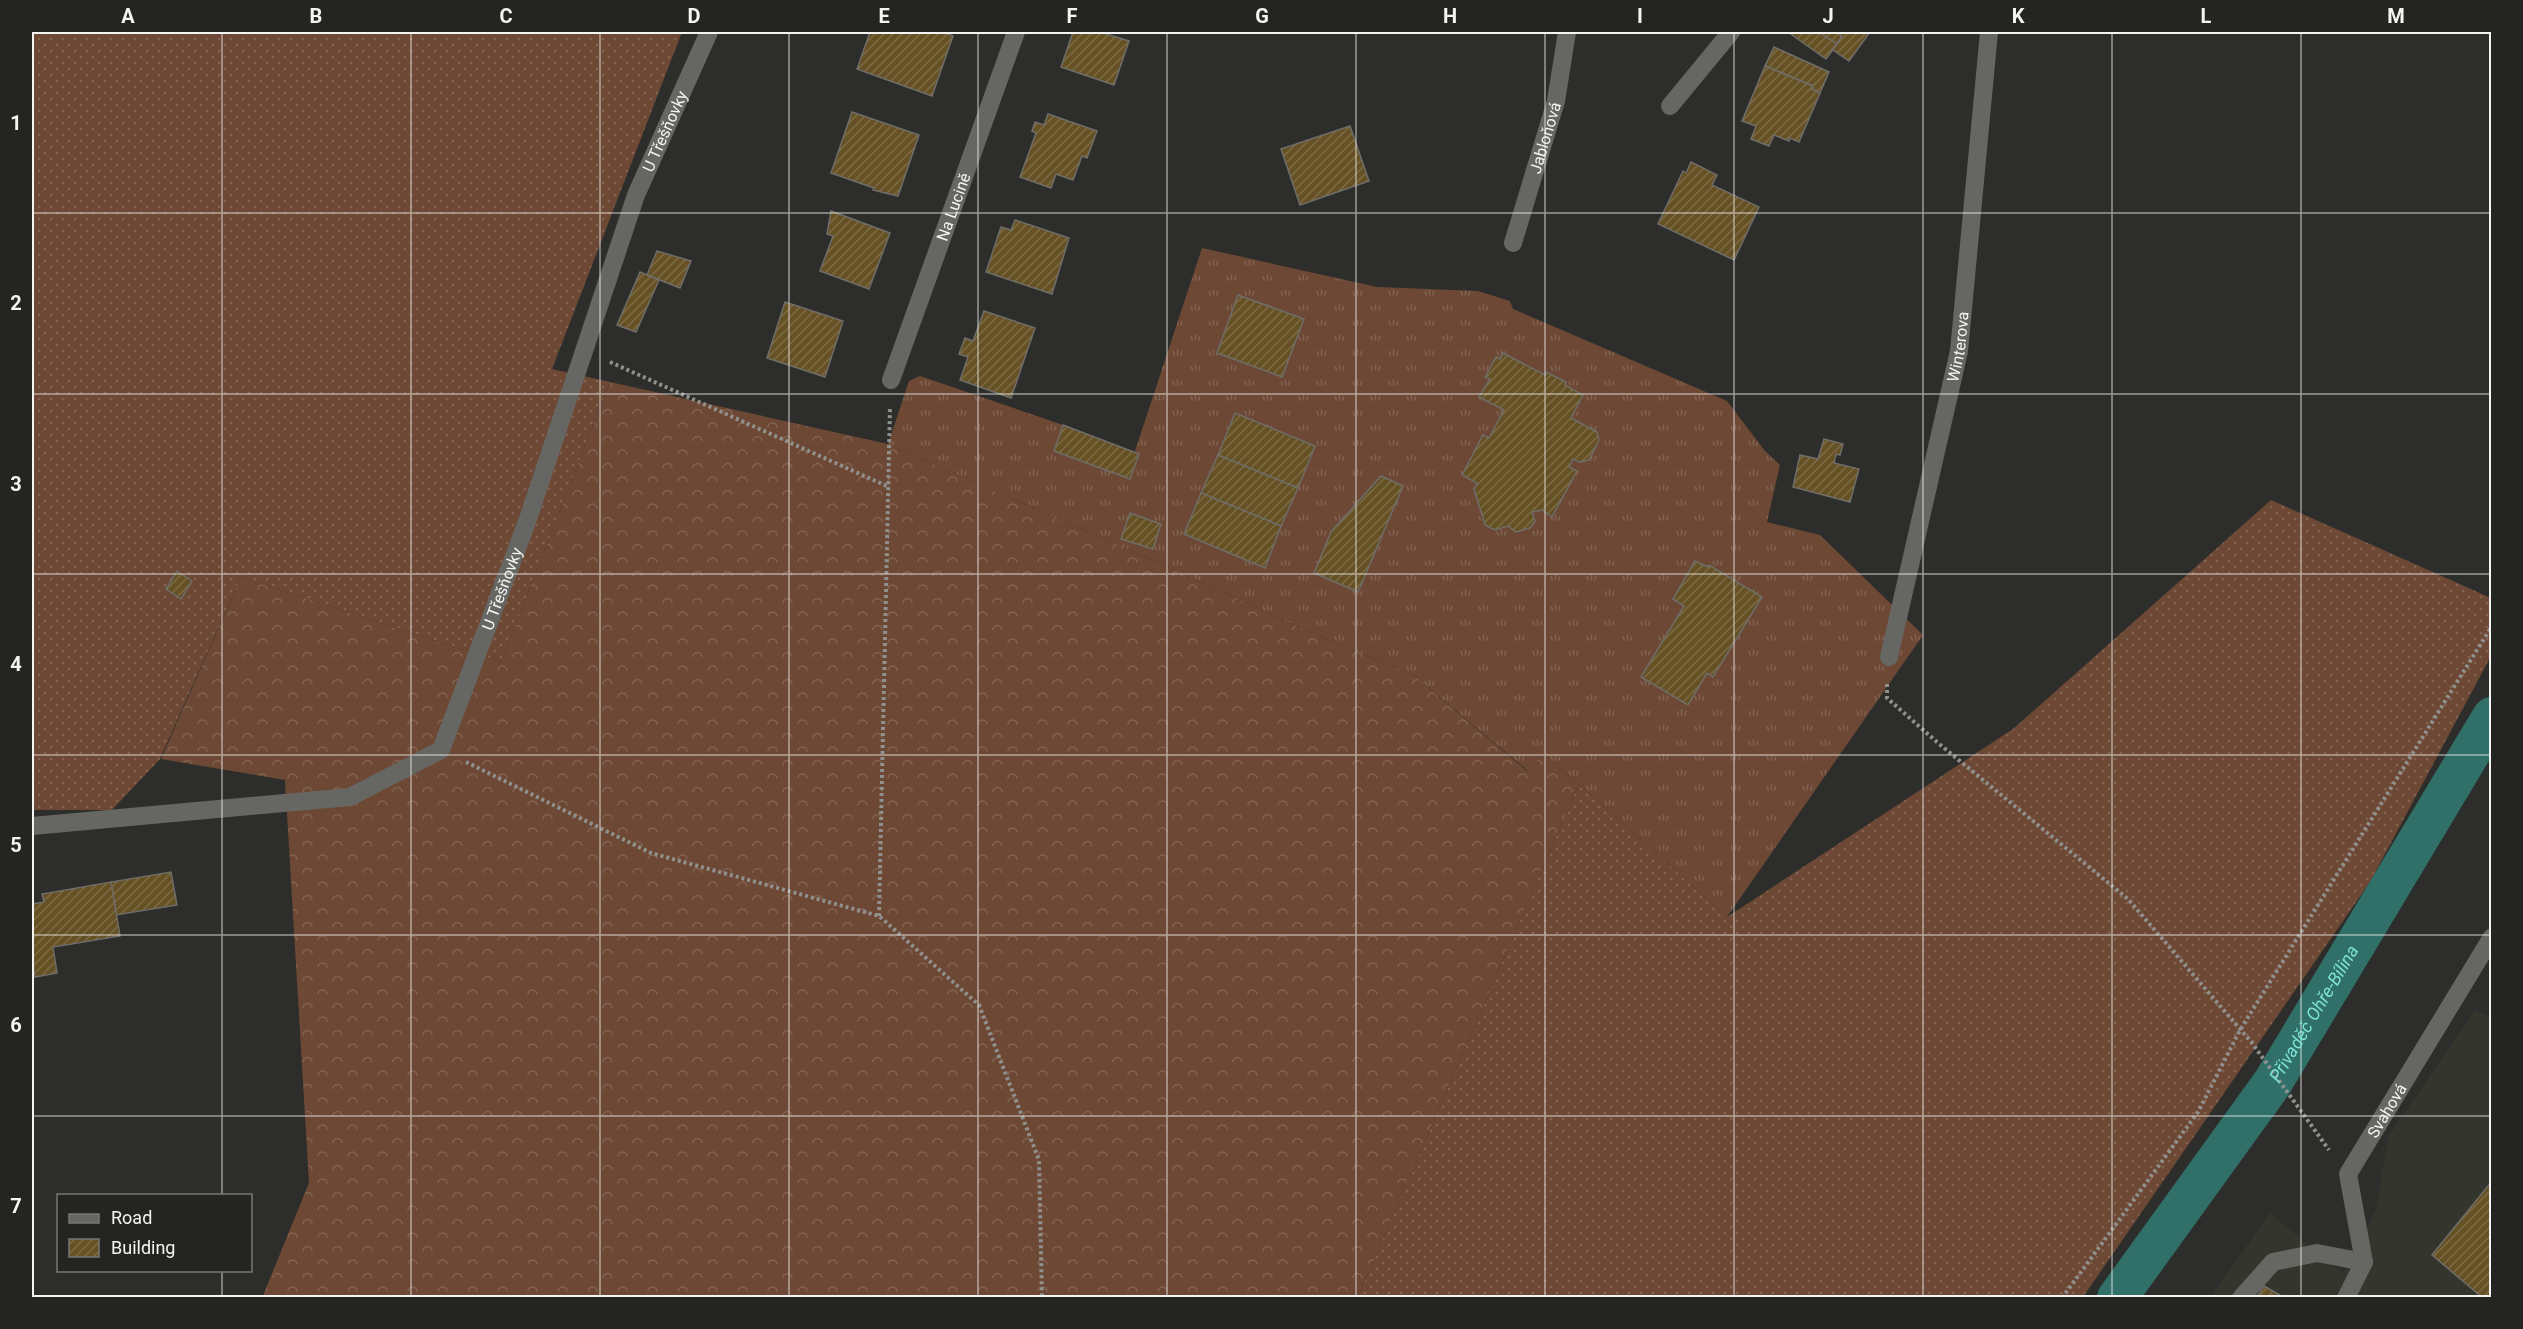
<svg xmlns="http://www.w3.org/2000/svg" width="2523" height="1329" font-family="Roboto,sans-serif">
  <defs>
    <pattern id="grass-tufts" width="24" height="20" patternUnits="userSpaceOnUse" patternTransform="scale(1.5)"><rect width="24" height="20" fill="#6d4834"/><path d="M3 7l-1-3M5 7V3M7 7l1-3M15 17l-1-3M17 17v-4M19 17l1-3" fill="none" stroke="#826352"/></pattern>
    <pattern id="forest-crowns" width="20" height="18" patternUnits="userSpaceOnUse" patternTransform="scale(1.5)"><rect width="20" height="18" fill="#6d4834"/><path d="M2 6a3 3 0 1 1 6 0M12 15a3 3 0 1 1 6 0" fill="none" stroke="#826352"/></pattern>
    <pattern id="garden-dots" width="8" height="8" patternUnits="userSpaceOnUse" patternTransform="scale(1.5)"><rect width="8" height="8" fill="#6d4834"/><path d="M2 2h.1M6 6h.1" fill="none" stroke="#826352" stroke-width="1.8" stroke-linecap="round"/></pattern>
    <pattern id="building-hatch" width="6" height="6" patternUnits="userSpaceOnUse" patternTransform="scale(1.5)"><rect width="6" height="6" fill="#665125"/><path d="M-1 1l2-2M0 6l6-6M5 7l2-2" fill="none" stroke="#7c6b45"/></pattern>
  </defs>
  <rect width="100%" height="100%" fill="#2d2e2b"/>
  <polygon fill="#34362d" points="2475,1010 2491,1017 2491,1297 2210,1298 2270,1213 2343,1274 2376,1210 2388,1137"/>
  <polygon fill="url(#grass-tufts)" points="1202,248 1377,287 1478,291 1510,301 1513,309 1727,401 1765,451 1780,465 1767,522 1820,535 1923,635 1727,917 1579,784 1543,755 1528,771 1413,675 1298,627 1193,578 888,444 909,381 920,376 1063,425 1054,451 1130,479 1139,455 1135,451"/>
  <polygon fill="url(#forest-crowns)" points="610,382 888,444 1193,578 1298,627 1413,675 1527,771 1543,755 1579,784 1358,1297 262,1298 309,1183 285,780 161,759 241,577 501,662"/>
  <g fill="url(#garden-dots)">
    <polygon points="32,32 682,32 552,369 610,382 501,662 241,577 160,759 112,810 32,810"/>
    <polygon points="2271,500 2491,598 2491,656 2370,882 2083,1297 1358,1297 1579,784 1727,917 2013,729"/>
  </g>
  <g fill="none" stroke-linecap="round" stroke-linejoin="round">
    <path stroke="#307069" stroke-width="40" id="s1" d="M2117,1298L2273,1082L2492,717"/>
  </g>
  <g fill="url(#building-hatch)" stroke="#6f6d69" stroke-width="1.5">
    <polygon points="870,32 949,32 948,34 953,36 932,96 857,69"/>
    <polygon points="1073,32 1100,32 1129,41 1114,85 1061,67"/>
    <polygon points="1788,32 1819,32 1837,44 1826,59"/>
    <polygon points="1819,32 1836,32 1842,36 1837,44"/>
    <polygon points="1836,32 1870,32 1849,61 1833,50 1842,36"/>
    <polygon points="1774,47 1829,72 1820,93 1812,89 1813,86 1765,66"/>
    <polygon points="1765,66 1813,86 1812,89 1820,93 1799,142 1790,138 1789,141 1774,135 1769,146 1751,139 1756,126 1742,121"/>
    <polygon points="852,112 919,135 898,196 873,190 874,188 831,173"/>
    <polygon points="1048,114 1097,131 1087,158 1082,156 1073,180 1056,174 1051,188 1020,177 1036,133 1032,131 1035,122 1044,125"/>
    <polygon points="1350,126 1369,181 1300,205 1281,149"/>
    <polygon points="1691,162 1717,175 1712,185 1759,207 1734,260 1658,224 1683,171 1686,173"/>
    <polygon points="831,211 890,233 869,289 820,271 833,236 827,234"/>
    <polygon points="1015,220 1069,238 1052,294 986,272 1001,227 1011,230"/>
    <polygon points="657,251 691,261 680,288 647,275"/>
    <polygon points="640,272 659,280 636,332 617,325"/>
    <polygon points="1238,295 1304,319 1282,377 1217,353"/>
    <polygon points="785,302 843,321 825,377 767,358"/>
    <polygon points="984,311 1035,328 1011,398 960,380 968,357 959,354 965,338 973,341"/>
    <polygon points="1503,353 1545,375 1546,372 1566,382 1565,385 1583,395 1571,418 1597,432 1599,440 1589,460 1580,462 1573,459 1569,467 1577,471 1552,517 1542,510 1532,512 1535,521 1530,528 1516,532 1508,526 1495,530 1485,525 1474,489 1477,483 1462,475 1483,435 1489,438 1504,410 1479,397 1490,379 1485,377 1496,357 1500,359"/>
    <polygon points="1235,413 1315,446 1298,488 1218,455"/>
    <polygon points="1063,425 1139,454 1130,479 1054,451"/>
    <polygon points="1824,439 1843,444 1840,455 1836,454 1834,463 1859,469 1850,502 1793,487 1800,455 1818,459"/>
    <polygon points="1218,455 1298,488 1281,526 1201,493"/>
    <polygon points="1381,476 1403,486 1358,592 1314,573 1331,532"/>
    <polygon points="1201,493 1281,526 1265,568 1184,534"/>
    <polygon points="1130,513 1161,524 1153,549 1121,539"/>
    <polygon points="1695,561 1708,567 1709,565 1762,597 1713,677 1707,673 1688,705 1641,677 1684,606 1673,599"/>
    <polygon points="177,571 192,581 181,599 166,589"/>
    <polygon points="171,872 177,905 116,915 111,882"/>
    <polygon points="111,882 120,936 53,947 57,973 35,977 32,956 32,904 44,902 42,894"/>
    <polygon points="2492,1181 2492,1298 2483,1298 2432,1255"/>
    <polygon points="2264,1286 2285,1298 2256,1298"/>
  </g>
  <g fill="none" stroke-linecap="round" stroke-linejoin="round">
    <g stroke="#90918e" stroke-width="4" stroke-dasharray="3 3" stroke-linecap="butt">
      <polyline points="610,362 889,487"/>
      <polyline points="1887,684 1887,698 1938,743 2128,899 2252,1043 2329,1150"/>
      <polyline points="466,762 651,853 879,916 979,1005 1039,1160 1042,1298"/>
      <polyline points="879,916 890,407"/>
      <polyline points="2062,1298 2198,1112 2240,1030 2492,626"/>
    </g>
    <polyline stroke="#666763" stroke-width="18" points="2241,1298 2273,1262 2317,1253 2364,1262"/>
    <g stroke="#666763" stroke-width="18">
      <polyline points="1670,106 1731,32"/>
      <path id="s2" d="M1513,243L1556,101L1567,32"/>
      <path id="s3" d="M891,380L1016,32"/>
      <path id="s4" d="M1889,657L1959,351L1989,32"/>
      <path id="s5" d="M32,826L350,797L441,750L528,519L636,195L709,32"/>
      <path id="s6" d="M2346,1298L2364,1262L2348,1174L2492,937"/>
    </g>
  </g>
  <path fill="none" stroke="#f4f4f2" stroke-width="1.5" stroke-opacity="0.55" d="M222,32V1196M411,32V1298M600,32V1298M789,32V1298M978,32V1298M1167,32V1298M1356,32V1298M1545,32V1298M1734,32V1298M1923,32V1298M2112,32V1298M2301,32V1298M32,213H2492M32,394H2492M32,574H2492M32,755H2492M32,935H2492M32,1116H2492M222,1270V1298"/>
  <g text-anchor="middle" stroke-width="4.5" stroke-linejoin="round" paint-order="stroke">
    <g font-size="16" fill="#f4f4f2" stroke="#242421">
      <text dy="6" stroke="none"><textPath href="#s5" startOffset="1080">U Třešňovky</textPath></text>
      <text dy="6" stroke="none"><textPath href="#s2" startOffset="110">Jabloňová</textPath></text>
      <text dy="6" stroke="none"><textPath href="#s3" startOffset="184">Na Lucině</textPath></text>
      <text dy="6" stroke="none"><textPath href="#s4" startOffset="318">Winterova</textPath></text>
      <text dy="6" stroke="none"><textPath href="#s5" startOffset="594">U Třešňovky</textPath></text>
      <text dy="6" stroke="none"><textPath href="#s6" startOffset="204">Svahová</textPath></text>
    </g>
    <g font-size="18" font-style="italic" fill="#7ce1d5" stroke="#242421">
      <text dy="6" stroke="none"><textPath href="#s1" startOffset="346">Přivaděč Ohře-Bílina</textPath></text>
    </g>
  </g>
  <rect width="2523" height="1329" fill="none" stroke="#242421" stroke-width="66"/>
  <rect x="57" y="1194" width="195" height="78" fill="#242421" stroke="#777775" stroke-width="1.5"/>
  <rect x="69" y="1214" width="30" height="9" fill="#666763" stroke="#777775" stroke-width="1.5"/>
  <text x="111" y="1224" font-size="18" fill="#f4f4f2">Road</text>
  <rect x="69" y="1239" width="30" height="18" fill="url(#building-hatch)" stroke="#777775" stroke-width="1.5"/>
  <text x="111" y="1254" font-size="18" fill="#f4f4f2">Building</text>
  <rect x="33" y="33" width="2457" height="1263" fill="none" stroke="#f4f4f2" stroke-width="2"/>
  <g font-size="20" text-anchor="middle" font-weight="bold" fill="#f4f4f2">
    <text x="128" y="23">A</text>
    <text x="316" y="23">B</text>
    <text x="506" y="23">C</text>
    <text x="694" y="23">D</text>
    <text x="884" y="23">E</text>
    <text x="1072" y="23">F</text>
    <text x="1262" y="23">G</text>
    <text x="1450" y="23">H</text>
    <text x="1640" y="23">I</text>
    <text x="1828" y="23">J</text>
    <text x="2018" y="23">K</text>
    <text x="2206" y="23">L</text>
    <text x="2396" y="23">M</text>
    <text x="16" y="130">1</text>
    <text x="16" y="310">2</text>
    <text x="16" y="491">3</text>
    <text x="16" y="671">4</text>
    <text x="16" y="852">5</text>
    <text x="16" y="1032">6</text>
    <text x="16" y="1213">7</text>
  </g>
</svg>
